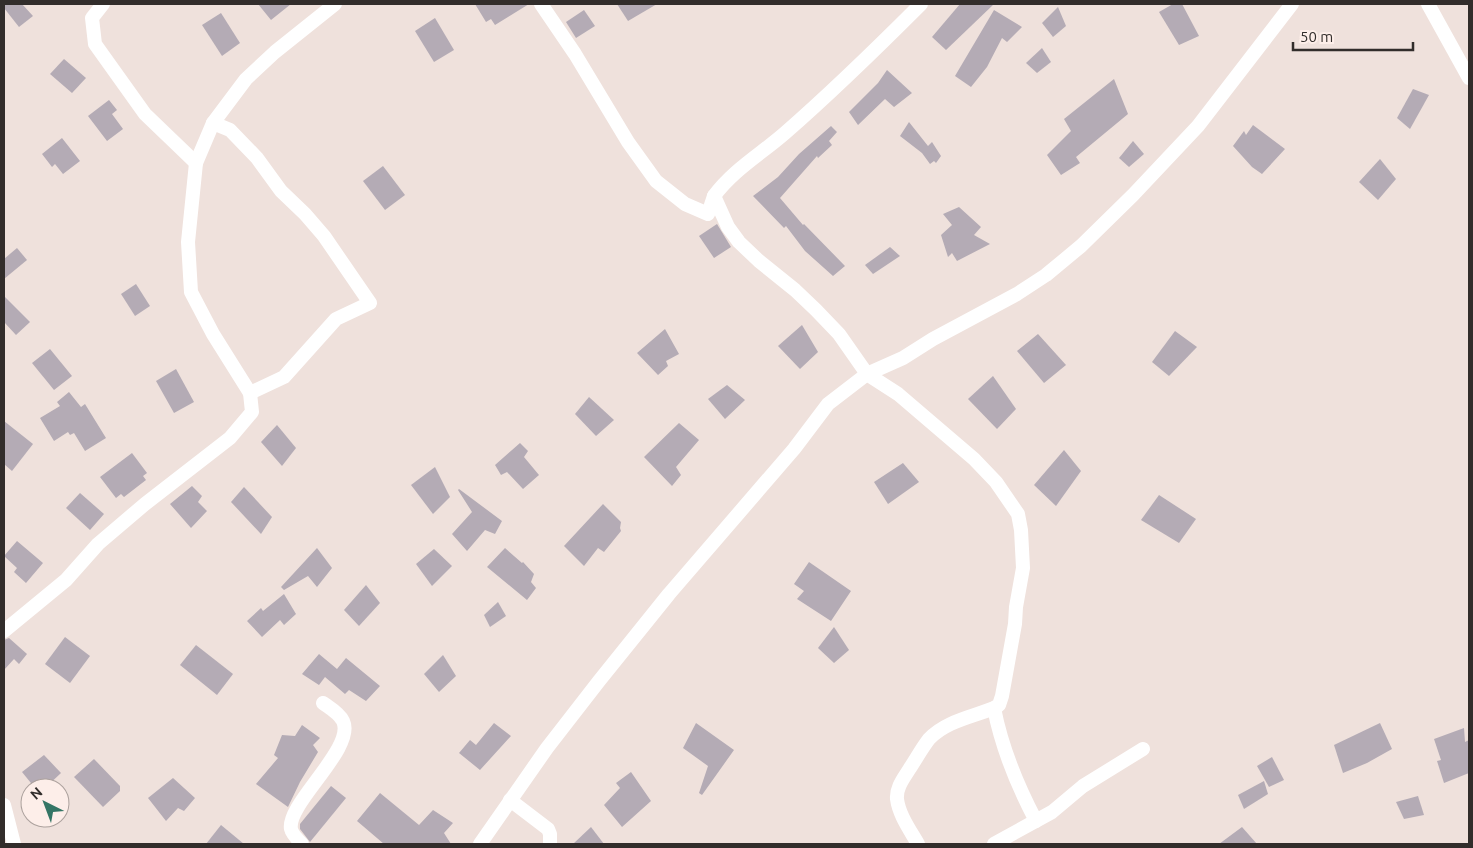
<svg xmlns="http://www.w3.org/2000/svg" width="1473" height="848" font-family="Ubuntu,sans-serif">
  <rect width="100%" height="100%" fill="#efe1dc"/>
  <g fill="#b4abb5">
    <polygon points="4,4 22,4 33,16 19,27 4,8"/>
    <polygon points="258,4 291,4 271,20"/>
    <polygon points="475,4 529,4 495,25 491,19 486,22"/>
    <polygon points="617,4 657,4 628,21"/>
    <polygon points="960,4 994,4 946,50 932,37"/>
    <polygon points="1173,4 1182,4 1199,36 1179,45 1159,12"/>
    <polygon points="1058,7 1066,26 1053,37 1042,23"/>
    <polygon points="584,10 595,26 576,38 566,22"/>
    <polygon points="994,10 1022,27 1007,42 1002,38 987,67 971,87 955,76"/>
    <polygon points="221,13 240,43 222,56 202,25"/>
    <polygon points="435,18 454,50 434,62 415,31"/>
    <polygon points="1042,48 1051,62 1037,73 1026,63"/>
    <polygon points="64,59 86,78 72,93 50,74"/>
    <polygon points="887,70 912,93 894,107 885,99 858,125 849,112 878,83"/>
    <polygon points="1114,79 1128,114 1076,157 1080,163 1061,175 1047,155 1071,131 1064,119"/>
    <polygon points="1413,89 1429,95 1410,129 1397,118"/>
    <polygon points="109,100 117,110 112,114 123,129 107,141 88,116"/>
    <polygon points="909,122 928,146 932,142 941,156 936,163 934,161 930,164 922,153 900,136"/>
    <polygon points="1253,125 1285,149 1262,174 1252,167 1233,146 1244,131 1246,135"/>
    <polygon points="831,126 837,132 829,141 832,145 818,158 817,156 780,198 803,225 804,224 845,266 833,276 805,251 786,226 784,228 753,196 778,177 799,154"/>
    <polygon points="62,138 80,161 63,174 55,164 52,167 42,154"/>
    <polygon points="1133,141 1144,154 1129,167 1119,158"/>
    <polygon points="1380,159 1396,179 1378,200 1359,182"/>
    <polygon points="383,166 405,195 385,210 363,181"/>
    <polygon points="959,207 981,227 974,235 990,244 957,261 952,253 948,257 941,235 952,225 943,214"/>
    <polygon points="717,224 731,247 714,258 699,236"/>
    <polygon points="890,247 900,256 873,274 865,265"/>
    <polygon points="17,248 27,260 4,279 4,259"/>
    <polygon points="136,284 150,306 135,316 121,294"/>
    <polygon points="4,296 30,322 16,335 4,322"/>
    <polygon points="802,325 818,352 800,369 778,346"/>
    <polygon points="665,329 679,354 666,361 668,366 658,375 637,353"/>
    <polygon points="1175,331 1197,347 1169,376 1152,362"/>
    <polygon points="1038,334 1066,365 1044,383 1017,351"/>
    <polygon points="50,349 72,376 54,390 32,363"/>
    <polygon points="176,369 194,402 174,413 156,381"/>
    <polygon points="993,376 1016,409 997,429 968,399"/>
    <polygon points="727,385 745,400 725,419 708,399"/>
    <polygon points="69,392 81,407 85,404 106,438 85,451 74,433 70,435 68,432 54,441 40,418 60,406 57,402"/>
    <polygon points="589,397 614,420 596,436 575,414"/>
    <polygon points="4,421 33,444 12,471 4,464"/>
    <polygon points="679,423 699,440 676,467 681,475 672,486 644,457"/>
    <polygon points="277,425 296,448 282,466 261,442"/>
    <polygon points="520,443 528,451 524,457 539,475 523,489 507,472 501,475 495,465"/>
    <polygon points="1064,450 1081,471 1056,506 1034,485"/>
    <polygon points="132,453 147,473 143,476 146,480 124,497 121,494 116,498 100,477"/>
    <polygon points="903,463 919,482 888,504 874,482"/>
    <polygon points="435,467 450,497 433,514 411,485"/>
    <polygon points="192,486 202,496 198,502 207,511 191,528 170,504"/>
    <polygon points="244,487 272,517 261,534 231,502"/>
    <polygon points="459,489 502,521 495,534 485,530 467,551 452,534 472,512 458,490"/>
    <polygon points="80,493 104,514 90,530 66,508"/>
    <polygon points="1159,495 1196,519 1179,543 1141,520"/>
    <polygon points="603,504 621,522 620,528 621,531 604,552 598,548 584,566 564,546"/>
    <polygon points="17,541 43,563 26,583 14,572 17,568 4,556"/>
    <polygon points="317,548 332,568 317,587 308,576 284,590 281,587"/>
    <polygon points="505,548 522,563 523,562 534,574 531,582 536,588 527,600 487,567"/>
    <polygon points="434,549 452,566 432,586 416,564"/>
    <polygon points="809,562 851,591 831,621 797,599 804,591 794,584"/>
    <polygon points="366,585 380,603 359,626 344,610"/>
    <polygon points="284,594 296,614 284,625 280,620 262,637 247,621 261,608 263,611"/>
    <polygon points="498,602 506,616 490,627 484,615"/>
    <polygon points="834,627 849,650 834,663 818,648"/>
    <polygon points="65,637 90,656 70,683 45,664"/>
    <polygon points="9,638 27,654 19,664 14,659 4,670 4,640"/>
    <polygon points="196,645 233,674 217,695 180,665"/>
    <polygon points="319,654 337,669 346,658 380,686 366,701 349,690 345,694 325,677 319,685 302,674"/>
    <polygon points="443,655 456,676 439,692 424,674"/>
    <polygon points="494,723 511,736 480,770 459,753 470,740 476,745"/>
    <polygon points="696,723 734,750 702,795 699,793 708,766 683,748"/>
    <polygon points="1380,723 1392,749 1367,763 1343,773 1334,745"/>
    <polygon points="302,725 320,738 313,745 318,752 300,782 288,807 256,784 278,758 274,755 282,735 295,736"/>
    <polygon points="1464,728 1465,742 1469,740 1469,773 1444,783 1437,761 1441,760 1434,739"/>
    <polygon points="44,755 61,773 45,788 35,788 22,772"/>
    <polygon points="1272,757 1284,780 1269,787 1257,766"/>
    <polygon points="94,759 120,786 120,791 103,807 74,777"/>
    <polygon points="631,772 651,801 622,827 604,805 620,788 616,783"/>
    <polygon points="173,778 195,798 184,811 178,808 166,821 148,798"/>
    <polygon points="1264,781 1268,794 1244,809 1238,795"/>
    <polygon points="331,786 346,798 310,842 300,829 300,824"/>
    <polygon points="380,793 419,825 433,810 453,823 444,833 451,844 384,844 357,821"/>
    <polygon points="1418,796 1424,815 1404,819 1396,802"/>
    <polygon points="221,825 244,844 206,844"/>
    <polygon points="591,827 604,844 573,844"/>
    <polygon points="1242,827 1257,844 1219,844"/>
  </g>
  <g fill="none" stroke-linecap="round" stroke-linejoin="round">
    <g stroke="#fff" stroke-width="14">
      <polyline points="103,4 92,18 95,44 145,114 196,163"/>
      <path d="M541,4L575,54L628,142L656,181L685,204L708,214L714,196L728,227L739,242L759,261L795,290L816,310L839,334L867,374L898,394L974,459L996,482L1018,514L1021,530L1023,568L1016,607L1015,624L1002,696L999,705L994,708C972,717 946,721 929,739C922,748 916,759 910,768C904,778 896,787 897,799C899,815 910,830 918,844"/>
      <polyline points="1428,4 1469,78"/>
      <polyline points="213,123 230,130 257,158 281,191 305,214 324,236 370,303 336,319 284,377 250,393"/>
      <path d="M714,196C733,170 761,154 785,133C832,92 877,48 921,4"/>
      <polyline points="4,631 66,580 98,544 145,504 230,438 252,412 250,393 213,334 191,292 188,242 196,163 213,123 246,79 275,52 335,4"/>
      <path d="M994,708C1002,749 1017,785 1036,821"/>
      <polyline points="510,800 548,829 550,834 550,844"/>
      <polyline points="4,805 14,844"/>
      <path d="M302,844C298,840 292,834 291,829C286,804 356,748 343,721C339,713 330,708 323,703"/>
      <polyline points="480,844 547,748 599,681 669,594 794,449 828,404 867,374 903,358 933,339 1017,294 1046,275 1081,246 1133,195 1198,126 1292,4"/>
      <polyline points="994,844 1052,812 1083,786 1143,749"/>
    </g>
  </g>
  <rect width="1473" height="848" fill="none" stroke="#322d2b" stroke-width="10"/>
  <g transform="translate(45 803) rotate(318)"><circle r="24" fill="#fdeee9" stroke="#aca19d"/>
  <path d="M0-4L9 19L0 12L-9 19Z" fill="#347565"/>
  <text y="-8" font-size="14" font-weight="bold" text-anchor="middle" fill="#322d2b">N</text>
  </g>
  <path d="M1293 42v8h120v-8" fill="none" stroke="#322d2b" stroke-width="2.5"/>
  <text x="1300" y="42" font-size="15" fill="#322d2b" stroke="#fdeee9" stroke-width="4" paint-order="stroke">50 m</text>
</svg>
